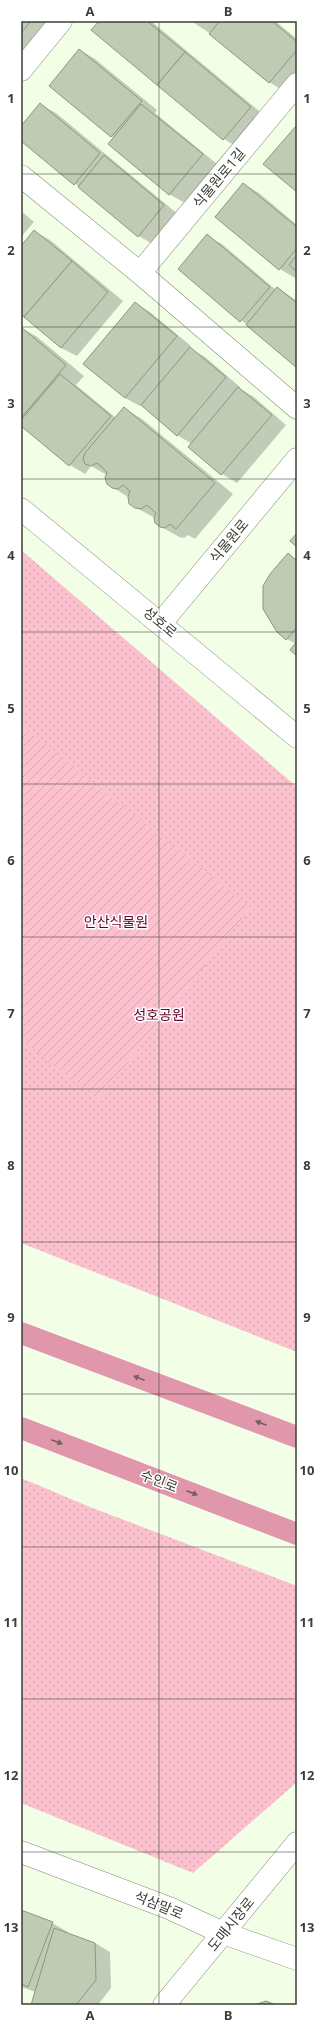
<svg xmlns="http://www.w3.org/2000/svg" width="318" height="2026" font-family="'Open Sans','Noto Sans KR',sans-serif">
  <defs>
    <pattern id="grass-dots" width="8" height="8" patternUnits="userSpaceOnUse"><rect width="8" height="8" fill="#fcc1cf"/><path d="M2 2h.1M6 6h.1" fill="none" stroke="#d9a7b2" stroke-width="1.8" stroke-linecap="round"/></pattern>
    <pattern id="garden-furrows" width="10" height="10" patternUnits="userSpaceOnUse"><rect width="10" height="10" fill="#fcc1cf"/><path d="M-1 1l2-2M0 10L10 0M9 11l2-2" fill="none" stroke="#d9a7b2"/></pattern>
  </defs>
  <rect width="100%" height="100%" fill="#f2fee6"/>
  <g fill="url(#grass-dots)">
    <polygon points="21,550 297,787 297,1352 21,1243"/>
    <polygon points="21,1478 90,1507 297,1586 297,1782 193,1873 21,1803"/>
  </g>
  <polygon fill="url(#garden-furrows)" points="21,725 251,907 98,1100 21,1040"/>
  <g fill="#0003">
    <polygon points="21,21 54,21 21,56"/>
    <polygon points="100,21 151,21 265,116 239,148 224,139 93,30"/>
    <polygon points="191,21 275,21 297,39 297,76 284,91 269,82 211,34"/>
    <polygon points="80,50 95,59 157,110 155,113 217,164 185,203 169,194 114,138 50,86"/>
    <polygon points="41,105 56,113 179,215 154,245 139,236 21,139 21,128"/>
    <polygon points="244,184 259,193 297,225 297,275 295,278 280,269"/>
    <polygon points="21,211 34,222 21,237"/>
    <polygon points="34,231 50,240 123,301 77,356 61,348 21,314 21,247"/>
    <polygon points="207,236 222,244 276,290 278,288 297,301 297,366 179,269"/>
    <polygon points="135,303 150,312 191,346 189,348 205,357 240,387 239,388 254,397 286,425 237,483 222,474 189,447 192,444 177,435 142,405 140,406 125,398"/>
    <polygon points="21,328 36,336 84,376 76,385 116,418 124,408 142,419 233,494 195,539 188,535 184,538 179,537 160,526 155,518 135,507 128,497 112,487 107,475 91,466 85,474 70,465 21,426"/>
    <polygon points="288,555 297,560 297,655 296,644 287,639"/>
    <polygon points="21,1911 52,1923 68,1932 67,1934 95,1943 110,1952 111,1988 98,2005 32,2005 36,1992 21,1987"/>
  </g>
  <g fill="#c0cbb4" stroke="#8c9781">
    <polygon points="21,21 31,21 21,33"/>
    <polygon points="99,21 147,21 185,52 157,85 91,30"/>
    <polygon points="220,21 272,21 297,42 297,50 269,83 209,34"/>
    <polygon points="79,49 142,101 111,137 49,86"/>
    <polygon points="185,52 251,107 223,140 157,85"/>
    <polygon points="40,103 100,153 74,185 21,141 21,126"/>
    <polygon points="141,104 203,154 169,195 108,144"/>
    <polygon points="296,126 297,127 297,192 263,164"/>
    <polygon points="104,155 164,205 138,237 78,187"/>
    <polygon points="243,183 297,227 297,248 279,270 215,217"/>
    <polygon points="34,230 72,261 24,317 21,315 21,246"/>
    <polygon points="207,234 270,287 240,322 178,269"/>
    <polygon points="297,255 297,272 289,265"/>
    <polygon points="72,261 108,292 61,348 24,317"/>
    <polygon points="277,287 297,303 297,368 246,325"/>
    <polygon points="135,302 177,336 125,398 83,364"/>
    <polygon points="21,327 66,365 21,418"/>
    <polygon points="190,347 226,377 177,436 141,405"/>
    <polygon points="60,374 111,416 69,466 21,426 21,420"/>
    <polygon points="238,387 272,415 221,475 188,447"/>
    <polygon points="124,407 215,483 176,529 170,524 165,528 160,527 155,523 154,518 156,513 147,505 141,509 135,508 129,504 128,497 130,491 123,485 118,489 112,488 107,484 105,478 107,472 97,463 91,466 85,464 83,459 85,453"/>
    <polygon points="297,533 297,547 290,541"/>
    <polygon points="288,553 297,561 297,627 286,640 277,632 263,609 263,586 270,574"/>
    <polygon points="297,641 297,656 290,650"/>
    <polygon points="21,1910 53,1922 28,1987 21,1984"/>
    <polygon points="54,1928 95,1943 96,1980 76,2005 31,2005"/>
    <polygon points="266,2001 276,2005 254,2005"/>
  </g>
  <g fill="none" stroke-linecap="round" stroke-linejoin="round">
    <defs>
      <g id="minor">
        <polyline points="21,70 61,21"/>
        <polyline points="21,176 140,273 297,408"/>
        <polyline points="140,273 297,84"/>
        <polyline points="161,623 297,459"/>
      </g>
      <g id="tertiary">
        <polyline points="21,509 297,737"/>
        <polyline points="21,1852 169,1908 223,1933 297,1959"/>
        <polyline points="164,2005 297,1843"/>
      </g>
      <g id="trunk">
        <polyline points="21,1333 297,1437"/>
        <polyline points="21,1428 297,1534"/>
      </g>
    </defs>
    <use href="#minor" stroke="#828d77" stroke-width="23"/>
    <use href="#tertiary" stroke="#828d77" stroke-width="23"/>
    <use href="#trunk" stroke="#fff" stroke-width="23"/>
    <use href="#minor" stroke="#fff" stroke-width="22"/>
    <use href="#tertiary" stroke="#fff" stroke-width="22"/>
    <use href="#trunk" stroke="#e097ab" stroke-width="22"/>
  </g>
  <defs><path id="oneway-solid" d="M-6-.8H1V-3.2L6.5 0L1 3.2V.8H-6Z"/></defs>
  <g fill="#745e5e">
    <use href="#oneway-solid" transform="translate(139 1378) rotate(-159)"/>
    <use href="#oneway-solid" transform="translate(261 1423) rotate(-159)"/>
    <use href="#oneway-solid" transform="translate(57 1442) rotate(21)"/>
    <use href="#oneway-solid" transform="translate(192 1493) rotate(21)"/>
  </g>
  <path fill="none" stroke="#3a3f35" stroke-width="1" stroke-opacity="0.55" d="M159,21V2005M21,174H297M21,327H297M21,479H297M21,632H297M21,784H297M21,937H297M21,1089H297M21,1242H297M21,1394H297M21,1547H297M21,1699H297M21,1852H297"/>
  <g text-anchor="middle" stroke-width="3" stroke-linejoin="round" paint-order="stroke">
    <g font-size="14" fill="#3a3f35" stroke="#fff">
      <text transform="translate(219 178) rotate(-50)" y="5">식물원로1길</text>
      <text transform="translate(229 541) rotate(-50)" y="5">식물원로</text>
      <text transform="translate(160 622) rotate(40)" y="5">성호로</text>
      <text transform="translate(159 1481) rotate(21)" y="5">수인로</text>
      <text transform="translate(159 1905) rotate(22)" y="5">석삼말로</text>
      <text transform="translate(231 1924) rotate(-51)" y="5">도매시장로</text>
    </g>
    <g font-size="14" fill="#66002e" stroke="#fff">
      <text x="116" y="927">안산식물원</text>
      <text x="159" y="1020">성호공원</text>
    </g>
  </g>
  <rect width="318" height="2026" fill="none" stroke="#ffffff" stroke-width="44"/>
  <rect x="22" y="22" width="274" height="1982" fill="none" stroke="#3a3f35" stroke-width="1.5"/>
  <g font-size="13" text-anchor="middle" font-weight="bold" fill="#3a3f35">
    <text x="90" y="16">A</text>
    <text x="228" y="16">B</text>
    <text x="11" y="103">1</text>
    <text x="307" y="103">1</text>
    <text x="11" y="255">2</text>
    <text x="307" y="255">2</text>
    <text x="11" y="408">3</text>
    <text x="307" y="408">3</text>
    <text x="11" y="560">4</text>
    <text x="307" y="560">4</text>
    <text x="11" y="713">5</text>
    <text x="307" y="713">5</text>
    <text x="11" y="865">6</text>
    <text x="307" y="865">6</text>
    <text x="11" y="1018">7</text>
    <text x="307" y="1018">7</text>
    <text x="11" y="1170">8</text>
    <text x="307" y="1170">8</text>
    <text x="11" y="1322">9</text>
    <text x="307" y="1322">9</text>
    <text x="11" y="1475">10</text>
    <text x="307" y="1475">10</text>
    <text x="11" y="1627">11</text>
    <text x="307" y="1627">11</text>
    <text x="11" y="1780">12</text>
    <text x="307" y="1780">12</text>
    <text x="11" y="1932">13</text>
    <text x="307" y="1932">13</text>
    <text x="90" y="2020">A</text>
    <text x="228" y="2020">B</text>
  </g>
</svg>
